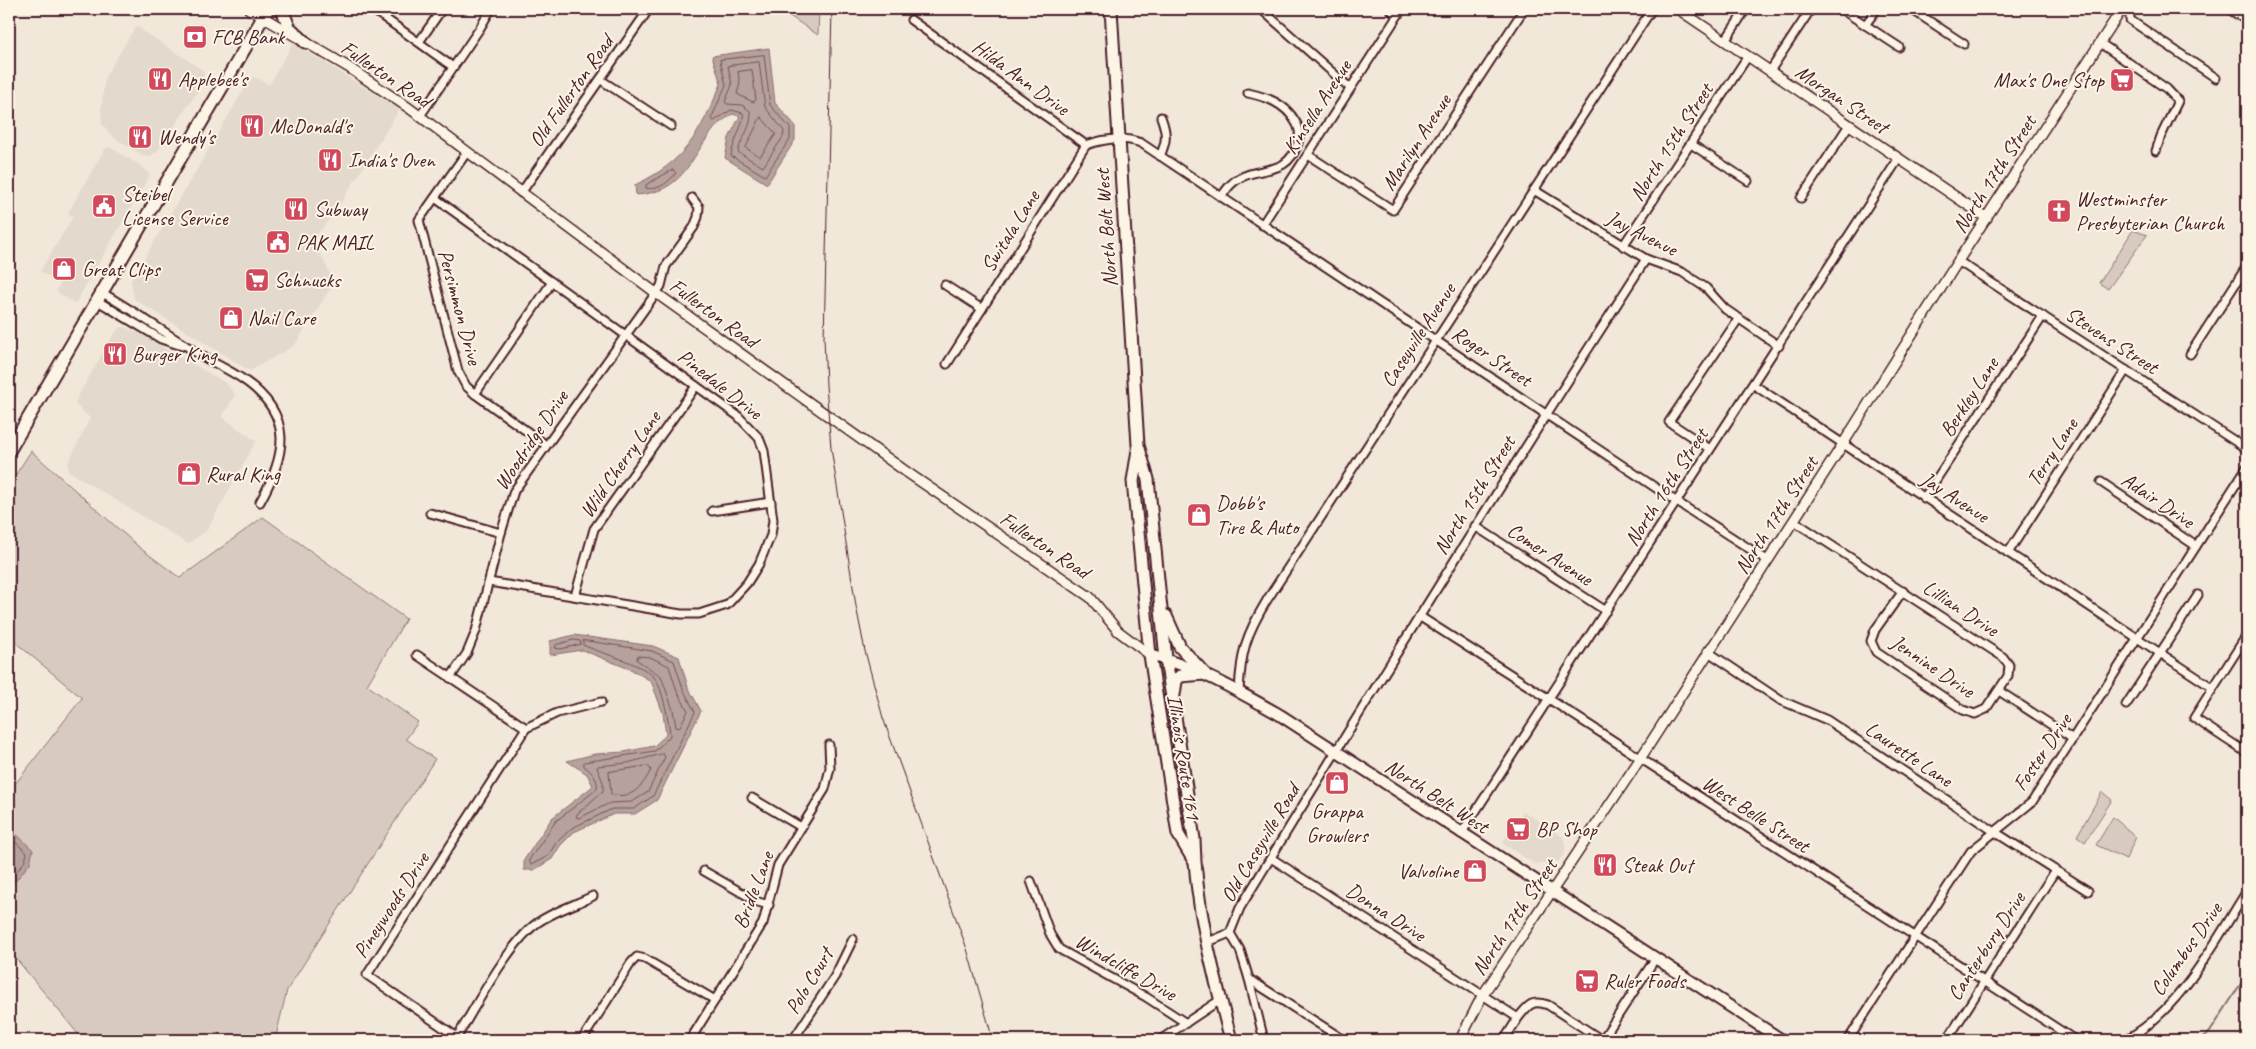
<svg xmlns="http://www.w3.org/2000/svg" width="2256" height="1049" font-family="Caveat,sans-serif">
  <rect width="100%" height="100%" fill="#f1e8da"/>
  <filter id="ink" filterUnits="userSpaceOnUse"><feTurbulence type="fractalNoise" baseFrequency=".02" numOctaves="2"/><feDisplacementMap in="SourceGraphic" scale="10" xChannelSelector="R" yChannelSelector="G"/><feConvolveMatrix kernelMatrix="1 2 1 2 8 2 1 2 1" color-interpolation-filters="sRGB"/></filter>
  <g filter="url(#ink)">
    <g fill="#e4d9cd">
      <polygon points="136,26 204,71 202,85 157,152 148,157 142,155 113,137 102,124 101,110 105,77"/>
      <polygon points="293,43 400,109 339,206 315,238 316,244 333,280 332,286 295,345 250,371 134,299 131,281 250,79 255,77 269,85"/>
      <polygon points="109,147 140,165 150,175 75,304 56,291 60,284 40,271 73,217 68,213 104,150"/>
      <polygon points="124,327 135,331 226,383 235,395 222,417 256,441 207,530 188,544 68,471 68,463 90,418 75,404 78,396 114,334 119,328"/>
      <polygon points="1523,811 1563,837 1566,851 1559,861 1535,864 1503,844 1503,841"/>
    </g>
    <g fill="#d8cac0" stroke="#917476">
      <polygon points="779,9 819,9 818,35"/>
      <polygon points="2133,230 2147,235 2108,289 2099,283"/>
      <polygon points="31,451 140,548 180,578 263,517 406,619 367,685 418,722 406,739 435,759 287,990 275,1040 83,1040 9,950 9,792 82,698 9,637 9,485"/>
      <polygon points="2102,792 2112,800 2085,842 2077,836"/>
      <polygon points="2113,817 2136,837 2126,859 2096,845"/>
    </g>
    <g fill="#b6a19c" stroke="#8b6d6f">
      <path d="M769,48L775,103L795,125V140L767,184L725,158L729,138L740,116L732,114C726,119 718,123 714,129C688,161 684,192 636,195L635,185C686,161 699,134 721,84L712,56Z"/>
      <polygon points="574,635 653,646 679,657 688,687 701,711 657,800 635,814 614,814 574,832 560,846 552,859 534,870 524,870 524,860 552,818 593,786 587,774 567,761 595,754 624,752 654,746 666,735 663,713 651,681 632,670 582,650 550,655 550,641"/>
      <polygon points="9,830 15,833 33,850 30,863 9,889"/>
    </g>
    <g fill="none" stroke-linecap="round" stroke-linejoin="round">
      <g stroke="#755358" stroke-width="1">
        <path d="M764,55L770,105L790,128V139L765,176L731,156C732,144 746,119 743,113L731,110L714,121L711,119L726,85L720,60Z"/>
        <path d="M759,62L765,107L784,131L783,137L763,167L738,152C740,139 754,125 750,111L742,105L727,104L725,102L732,85L728,66Z"/>
        <polygon points="752,70 756,100 753,102 737,94 740,83 738,72"/>
        <polygon points="761,117 776,134 760,157 746,148"/>
        <path d="M673,170L676,173C669,182 658,191 646,188V185Z"/>
        <polygon points="574,640 580,641 581,644 561,649 555,648 556,645"/>
        <path d="M588,641L652,651L674,661L683,689L695,712L653,796L634,809H612L572,828L556,843L548,856L531,865L529,860L556,821L597,789C599,780 591,771 584,766V762L655,751L670,736C670,725 662,685 654,677C640,662 602,654 583,645V641Z"/>
        <polygon points="638,656 650,657 669,666 677,691 688,711 679,728 676,727 673,710 661,676 637,660"/>
        <polygon points="663,754 665,757 648,792 632,802 610,803 579,818 576,817 577,814 603,791 603,782 597,768 598,766 627,763"/>
        <path d="M648,766L651,770C642,787 632,800 611,794L609,772Z"/>
        <polyline points="9,836 27,853 25,861 9,881"/>
      </g>
      <polyline stroke="#8b6d6f" stroke-width="2" points="2202,1040 2210,1032 2247,974"/>
      <defs>
        <g id="minor">
          <polyline points="372,9 453,67"/>
          <polyline points="1261,9 1350,88"/>
          <polyline points="1390,9 1397,16"/>
          <polyline points="1841,9 1899,47"/>
          <polyline points="1911,9 1964,44"/>
          <polyline points="2130,9 2130,20 2216,78"/>
          <polyline points="2229,9 2247,21"/>
          <polyline points="911,20 1086,145"/>
          <polyline points="1865,25 1877,9"/>
          <polyline points="1725,41 1746,9"/>
          <polyline points="419,42 442,9"/>
          <polyline points="2100,43 2167,89 2178,101 2161,136 2156,151"/>
          <polyline points="1770,71 1811,9"/>
          <polyline points="601,80 671,126"/>
          <polyline points="420,116 480,28 491,9"/>
          <polyline points="1691,144 1748,181"/>
          <polyline points="467,152 419,220 458,371 466,386 475,394 546,445"/>
          <polyline points="1308,155 1393,210 1524,9"/>
          <path d="M1160,156C1167,141 1167,133 1161,117"/>
          <polyline points="1534,190 1646,259 1682,272 1706,288 1725,309 1779,346"/>
          <polyline points="521,193 649,9"/>
          <path d="M1221,197C1227,189 1231,182 1240,178C1263,165 1287,177 1298,143C1300,134 1300,128 1295,121C1285,103 1266,97 1248,93"/>
          <polyline points="435,198 738,416 759,438 764,451 773,520 771,535 759,564 747,583 727,605 699,614 681,614 489,582"/>
          <polyline points="1801,198 1849,125"/>
          <polyline points="1262,225 1402,9"/>
          <polyline points="1623,246 1748,56"/>
          <polyline points="1958,261 2247,449"/>
          <polyline points="945,285 982,309"/>
          <path d="M101,292C132,310 161,330 191,349C208,361 227,368 244,380C294,415 287,454 260,502"/>
          <polyline points="96,300 161,339 182,346"/>
          <polyline points="2190,354 2247,266"/>
          <path d="M947,364L1086,145C1103,139 1123,136 1141,143L1677,502L1767,560"/>
          <polyline points="1754,385 2213,688"/>
          <polyline points="475,394 552,282"/>
          <polyline points="1710,449 1669,422 1739,318"/>
          <polyline points="2101,482 2196,546"/>
          <polyline points="1924,498 2043,316"/>
          <polyline points="712,511 771,502"/>
          <polyline points="430,513 501,533"/>
          <polyline points="1794,521 2003,657 2009,665 2008,676 1986,709 1975,714 1963,710 1876,652 1871,641 1875,630 1903,591"/>
          <polyline points="1475,526 1606,611"/>
          <polyline points="2008,553 2126,370"/>
          <polyline points="575,596 594,529 696,386"/>
          <polyline points="1419,616 1549,699 2075,1040"/>
          <polyline points="2247,635 2194,718 2247,753"/>
          <polyline points="1707,651 1780,700 1827,720 1995,832 2088,891"/>
          <polyline points="417,655 526,728"/>
          <polyline points="450,678 467,653 476,631 501,533 514,491 661,286 666,266 694,227 698,217 699,207 692,198"/>
          <path d="M1239,691C1241,651 1246,635 1267,600L1652,9"/>
          <polyline points="1999,691 2073,739"/>
          <polyline points="2126,705 2198,595"/>
          <path d="M526,728L367,975L457,1037C476,1006 509,943 537,923C554,911 575,905 593,896"/>
          <polyline points="526,728 557,713 601,702"/>
          <polyline points="752,798 801,827"/>
          <polyline points="1461,834 1899,158"/>
          <path d="M1271,858L1518,1018C1528,1006 1531,999 1548,1005L1602,1040L1655,959"/>
          <polyline points="704,871 758,902 769,905"/>
          <polyline points="1031,881 1050,934 1059,949 1146,997 1186,1023"/>
          <polyline points="1230,933 1240,950 1249,979 1344,1040"/>
          <path d="M1208,942L1230,933L1240,908C1373,690 1507,474 1646,259"/>
          <polyline points="1249,979 1264,1040"/>
          <polyline points="9,1035 12,1040"/>
          <polyline points="582,1040 631,963 637,957 645,959 715,1000"/>
          <polyline points="690,1040 763,923 778,865 825,789 830,768 829,745"/>
          <polyline points="793,1040 835,976 853,939"/>
          <polyline points="1160,1040 1220,1000"/>
          <polyline points="1504,1040 1518,1018"/>
          <polyline points="1848,1040 1971,851 2032,802 2247,467"/>
          <polyline points="1947,1040 2055,871"/>
          <path d="M2125,1040C2180,1011 2214,943 2247,891"/>
        </g>
        <g id="tertiary">
          <polyline points="249,9 348,67 409,108 656,293 908,473 1090,597 1118,631 1150,655"/>
          <polyline points="1678,9 1987,218"/>
          <polyline points="1460,1040 1482,996 1640,759 1843,444 1958,261 2122,9"/>
        </g>
        <path id="secondary" d="M1150,655C1197,667 1238,691 1280,715L1782,1040"/>
        <g id="primary">
          <polyline points="282,9 289,27 305,42"/>
          <path d="M1111,9L1138,445L1148,479L1166,659L1194,839C1195,907 1214,975 1231,1040"/>
          <polyline points="1138,450 1133,481 1150,655 1178,834 1194,861"/>
          <polyline points="9,451 268,9"/>
          <polyline points="1166,616 1180,647 1205,674"/>
          <polyline points="1174,695 1176,681 1180,676 1205,674"/>
        </g>
      </defs>
      <use href="#minor" stroke="#4a1f2b" stroke-width="11"/>
      <use href="#tertiary" stroke="#4a1f2b" stroke-width="12"/>
      <use href="#secondary" stroke="#4a1f2b" stroke-width="14"/>
      <use href="#primary" stroke="#4a1f2b" stroke-width="15"/>
      <use href="#minor" stroke="#fcf5e5" stroke-width="7"/>
      <use href="#tertiary" stroke="#fcf5e5" stroke-width="9"/>
      <use href="#secondary" stroke="#fcf5e5" stroke-width="10"/>
      <use href="#primary" stroke="#fcf5e5" stroke-width="11"/>
      <polyline stroke="#4a1f2b" stroke-width="1" points="832,9 824,338 826,385 831,448 856,606 865,651 883,718 967,949 993,1040"/>
    </g>
  </g>
  <defs>
    <symbol id="bank-square" viewBox="-11 -11 22 22"><rect x="-9" y="-9" width="18" height="18" rx="4" fill="#d1495b" stroke="#fcf5e5"/><path d="M-6-4H6V4H-6ZM0-2.3a2.3 2.3 0 1 0 0 4.6a2.3 2.3 0 1 0 0-4.6Z" fill="#fff"/></symbol>
    <symbol id="restaurant-square" viewBox="-11 -11 22 22"><rect x="-9" y="-9" width="18" height="18" rx="4" fill="#d1495b" stroke="#fcf5e5"/><path d="M-5-6h1v4h1v-4h1v4h1v-4h1v5L-1.5 .5V6h-2V.5L-5-1ZM5-6V6H3V1.5H1.5Q1.5-4 5-6Z" fill="#fff"/></symbol>
    <symbol id="supermarket-square" viewBox="-11 -11 22 22"><rect x="-9" y="-9" width="18" height="18" rx="4" fill="#d1495b" stroke="#fcf5e5"/><path d="M-6-5.5h2.5l.6 2H6L4.5 2H-2.5L-4.4-4H-6ZM-1.5 3.2a1.3 1.3 0 1 0 .1 0ZM3 3.2a1.3 1.3 0 1 0 .1 0Z" fill="#fff"/></symbol>
    <symbol id="civic-square" viewBox="-11 -11 22 22"><rect x="-9" y="-9" width="18" height="18" rx="4" fill="#d1495b" stroke="#fcf5e5"/><path d="M-.6-6.5H3V-4.5H.6V-3L4-1V1h2V6H-6V1h2V-1L-.6-3ZM-1.2 2.5V6h2.4V2.5Z" fill="#fff"/></symbol>
    <symbol id="church-square" viewBox="-11 -11 22 22"><rect x="-9" y="-9" width="18" height="18" rx="4" fill="#d1495b" stroke="#fcf5e5"/><path d="M-1.2-6h2.4v3.5h3.3v2.4h-3.3V6h-2.4V-.1h-3.3v-2.4h3.3Z" fill="#fff"/></symbol>
    <symbol id="shop-square" viewBox="-11 -11 22 22"><rect x="-9" y="-9" width="18" height="18" rx="4" fill="#d1495b" stroke="#fcf5e5"/><path d="M-5-2.5h2.3a2.7 3.5 0 0 1 5.4 0H5L5.5 6h-11ZM-1.5-2.5h3a1.5 2.3 0 0 0-3 0Z" fill="#fff"/></symbol>
  </defs>
  <g fill-rule="evenodd">
    <use href="#bank-square" x="181" y="23" width="28" height="28"/>
    <use href="#restaurant-square" x="146" y="65" width="28" height="28"/>
    <use href="#supermarket-square" x="2108" y="66" width="28" height="28"/>
    <use href="#restaurant-square" x="238" y="112" width="28" height="28"/>
    <use href="#restaurant-square" x="126" y="123" width="28" height="28"/>
    <use href="#restaurant-square" x="316" y="146" width="28" height="28"/>
    <use href="#civic-square" x="90" y="192" width="28" height="28"/>
    <use href="#restaurant-square" x="282" y="195" width="28" height="28"/>
    <use href="#church-square" x="2045" y="197" width="28" height="28"/>
    <use href="#civic-square" x="264" y="228" width="28" height="28"/>
    <use href="#shop-square" x="50" y="255" width="28" height="28"/>
    <use href="#supermarket-square" x="243" y="266" width="28" height="28"/>
    <use href="#shop-square" x="217" y="304" width="28" height="28"/>
    <use href="#restaurant-square" x="101" y="340" width="28" height="28"/>
    <use href="#shop-square" x="175" y="460" width="28" height="28"/>
    <use href="#shop-square" x="1185" y="501" width="28" height="28"/>
    <use href="#shop-square" x="1323" y="769" width="28" height="28"/>
    <use href="#supermarket-square" x="1504" y="815" width="28" height="28"/>
    <use href="#restaurant-square" x="1591" y="851" width="28" height="28"/>
    <use href="#shop-square" x="1461" y="857" width="28" height="28"/>
    <use href="#supermarket-square" x="1573" y="967" width="28" height="28"/>
  </g>
  <g text-anchor="middle" stroke-width="4" stroke-linejoin="round" paint-order="stroke">
    <g font-size="21" fill="#4a1f2b" stroke="#fcf5e5" text-anchor="start">
      <text x="212" y="44">FCB Bank</text>
      <text x="178" y="86">Applebee's</text>
      <text x="2104" y="87" text-anchor="end">Max's One Stop</text>
      <text x="270" y="133">McDonald's</text>
      <text x="158" y="144">Wendy's</text>
      <text x="348" y="167">India's Oven</text>
      <text x="122" y="201">Steibel<tspan x="122" dy="24">License Service</tspan></text>
      <text x="2076" y="206">Westminster<tspan x="2076" dy="24">Presbyterian Church</tspan></text>
      <text x="314" y="216">Subway</text>
      <text x="296" y="249">PAK MAIL</text>
      <text x="82" y="276">Great Clips</text>
      <text x="274" y="287">Schnucks</text>
      <text x="248" y="325">Nail Care</text>
      <text x="132" y="361">Burger King</text>
      <text x="206" y="481">Rural King</text>
      <text x="1216" y="510">Dobb's<tspan x="1216" dy="24">Tire &amp; Auto</tspan></text>
      <text x="1337" y="818" text-anchor="middle">Grappa<tspan x="1337" dy="24">Growlers</tspan></text>
      <text x="1536" y="836">BP Shop</text>
      <text x="1622" y="872">Steak Out</text>
      <text x="1458" y="878" text-anchor="end">Valvoline</text>
      <text x="1604" y="988">Ruler Foods</text>
    </g>
    <g font-size="21" fill="#4a1f2b" stroke="#fcf5e5">
      <text transform="translate(386 74) rotate(34)" y="7">Fullerton Road</text>
      <text transform="translate(1021 77) rotate(36)" y="7">Hilda Ann Drive</text>
      <text transform="translate(571 91) rotate(-55)" y="7">Old Fullerton Road</text>
      <text transform="translate(1842 99) rotate(34)" y="7">Morgan Street</text>
      <text transform="translate(1317 107) rotate(-57)" y="7">Kinsella Avenue</text>
      <text transform="translate(1416 142) rotate(-57)" y="7">Marilyn Avenue</text>
      <text transform="translate(1671 142) rotate(-57)" y="7">North 15th Street</text>
      <text transform="translate(1994 174) rotate(-57)" y="7">North 17th Street</text>
      <text transform="translate(1106 228) rotate(-94)" y="7">North Belt West</text>
      <text transform="translate(1010 231) rotate(-58)" y="7">Switala Lane</text>
      <text transform="translate(1642 233) rotate(27)" y="7">Jay Avenue</text>
      <text transform="translate(460 307) rotate(75)" y="7">Persimmon Drive</text>
      <text transform="translate(714 313) rotate(36)" y="7">Fullerton Road</text>
      <text transform="translate(1418 335) rotate(-57)" y="7">Caseyville Avenue</text>
      <text transform="translate(2112 340) rotate(33)" y="7">Stevens Street</text>
      <text transform="translate(1492 356) rotate(34)" y="7">Roger Street</text>
      <text transform="translate(720 384) rotate(38)" y="7">Pinedale Drive</text>
      <text transform="translate(1969 397) rotate(-57)" y="7">Berkley Lane</text>
      <text transform="translate(531 440) rotate(-56)" y="7">Woodridge Drive</text>
      <text transform="translate(2052 452) rotate(-57)" y="7">Terry Lane</text>
      <text transform="translate(620 464) rotate(-55)" y="7">Wild Cherry Lane</text>
      <text transform="translate(1666 487) rotate(-57)" y="7">North 16th Street</text>
      <text transform="translate(1474 495) rotate(-58)" y="7">North 15th Street</text>
      <text transform="translate(1955 497) rotate(33)" y="7">Jay Avenue</text>
      <text transform="translate(2158 500) rotate(34)" y="7">Adair Drive</text>
      <text transform="translate(1776 515) rotate(-57)" y="7">North 17th Street</text>
      <text transform="translate(1045 545) rotate(34)" y="7">Fullerton Road</text>
      <text transform="translate(1550 554) rotate(33)" y="7">Comer Avenue</text>
      <text transform="translate(1961 608) rotate(33)" y="7">Lillian Drive</text>
      <text transform="translate(1933 666) rotate(34)" y="7">Jennine Drive</text>
      <text transform="translate(2042 752) rotate(-56)" y="7">Foster Drive</text>
      <text transform="translate(1909 754) rotate(34)" y="7">Laurette Lane</text>
      <text transform="translate(1184 757) rotate(81)" y="7">Illinois Route 161</text>
      <text transform="translate(1437 796) rotate(33)" y="7">North Belt West</text>
      <text transform="translate(1756 814) rotate(33)" y="7">West Belle Street</text>
      <text transform="translate(1260 843) rotate(-59)" y="7">Old Caseyville Road</text>
      <text transform="translate(753 890) rotate(-69)" y="7">Bridle Lane</text>
      <text transform="translate(391 905) rotate(-57)" y="7">Pineywoods Drive</text>
      <text transform="translate(1386 912) rotate(33)" y="7">Donna Drive</text>
      <text transform="translate(1514 917) rotate(-56)" y="7">North 17th Street</text>
      <text transform="translate(1986 946) rotate(-57)" y="7">Canterbury Drive</text>
      <text transform="translate(2186 949) rotate(-55)" y="7">Columbus Drive</text>
      <text transform="translate(1126 967) rotate(30)" y="7">Windcliffe Drive</text>
      <text transform="translate(809 981) rotate(-59)" y="7">Polo Court</text>
    </g>
  </g>
  <rect width="2256" height="1049" fill="none" stroke="#fcf5e5" stroke-width="30"/>
  <rect x="15" y="15" width="2226" height="1019" fill="none" stroke="#4a1f2b" stroke-width="2" filter="url(#ink)"/>
</svg>
